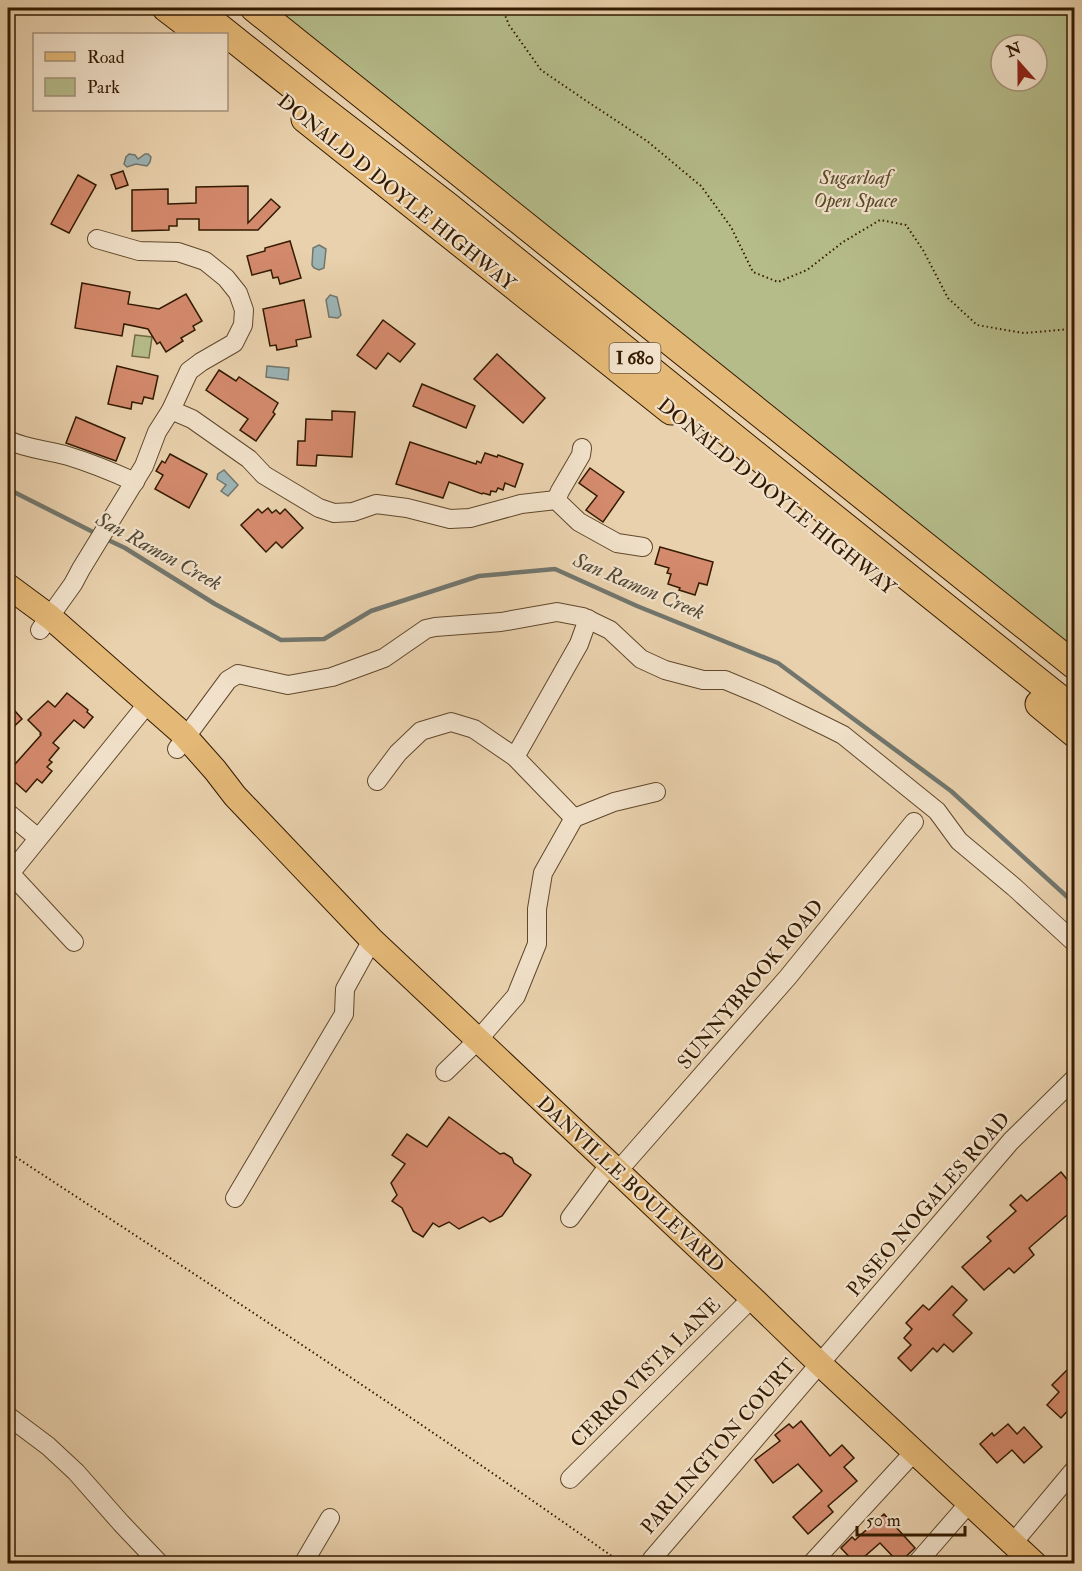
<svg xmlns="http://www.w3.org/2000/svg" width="1082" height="1571" font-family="'IM FELL Double Pica',serif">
  <rect width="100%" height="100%" fill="#e9d1ad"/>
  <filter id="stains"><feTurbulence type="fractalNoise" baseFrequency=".00333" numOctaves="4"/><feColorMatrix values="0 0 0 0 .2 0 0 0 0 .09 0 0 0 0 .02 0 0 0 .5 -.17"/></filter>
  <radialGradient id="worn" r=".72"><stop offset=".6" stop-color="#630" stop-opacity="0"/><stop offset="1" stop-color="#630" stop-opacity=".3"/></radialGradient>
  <g fill="#b5bc8a" stroke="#746b45" stroke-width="1.5" fill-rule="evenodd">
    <path d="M254,8H1074V665ZM1001,45H1037V81H1001Z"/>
    <polygon points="135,335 152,337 149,358 132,356"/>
  </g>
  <g fill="#9cb4b5" stroke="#72766d" stroke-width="1.5">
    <polygon points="129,154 135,155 138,159 145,154 148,154 151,157 150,162 147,166 136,164 127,167 124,164 126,157"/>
    <polygon points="319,245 326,249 324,268 319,270 314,268 312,265 313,248"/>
    <polygon points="330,295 337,297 341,315 338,318 329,317 326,300"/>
    <polygon points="267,366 289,368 288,380 266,377"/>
    <polygon points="224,470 238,485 228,496 221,491 226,485 217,479 218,474"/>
  </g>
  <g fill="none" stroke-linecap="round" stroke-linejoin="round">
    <g stroke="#72766d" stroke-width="4.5">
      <polyline points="8,489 97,534"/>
      <polyline points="104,538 125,548 215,604 281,640 324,639 371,611 479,576 555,569 637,606 778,663 951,791 1074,903"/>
    </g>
  </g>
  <g fill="#d48a6d" stroke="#331a00" stroke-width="1.5">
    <polygon points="123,171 128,185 116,189 111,175"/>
    <polygon points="78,175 96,185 69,233 51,224"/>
    <polygon points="248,186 248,223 271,199 280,207 258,230 199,230 199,219 177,219 177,226 169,226 169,230 132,231 132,190 168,189 168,204 196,203 196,187"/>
    <polygon points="290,241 301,278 280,284 278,277 273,278 271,270 252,275 247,256 265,251 265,248"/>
    <polygon points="82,283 130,292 128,304 159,309 186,294 202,321 193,326 195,330 181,338 183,341 166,352 160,342 157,344 148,329 124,324 122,336 75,328"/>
    <polygon points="304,300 311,337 296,340 297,346 277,350 276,345 270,346 263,309"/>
    <polygon points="383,320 415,344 400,362 388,353 376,369 357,355"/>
    <polygon points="497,354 545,398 523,423 474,379"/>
    <polygon points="117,366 158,376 153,399 144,397 142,404 132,402 131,409 108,404"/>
    <polygon points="219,370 236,381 239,377 278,403 273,412 275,414 256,441 240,430 248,419 206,390"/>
    <polygon points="422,384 475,406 466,428 413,406"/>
    <polygon points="332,411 355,412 352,457 317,455 316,466 297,465 298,441 305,441 306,419 332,420"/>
    <polygon points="76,417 125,438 116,461 66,443"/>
    <polygon points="410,442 476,464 477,461 481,463 485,453 497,457 498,455 523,464 515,487 505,483 503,490 498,488 496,492 491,491 490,495 483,493 482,494 449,482 443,498 396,484"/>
    <polygon points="170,454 207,474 189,508 155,489 163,475 156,471 162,461 165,463"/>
    <polygon points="590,468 624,492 603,522 586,510 597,496 579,483"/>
    <polygon points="268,508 272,513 276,510 280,514 285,509 303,528 282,548 276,542 266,552 241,525 258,509 262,513"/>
    <polygon points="660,547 713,562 707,585 699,583 695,595 679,590 680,588 668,584 671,574 667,573 669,568 655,564"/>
    <polygon points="67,693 88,710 87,712 93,717 84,728 74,720 53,743 59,748 49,760 52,762 47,767 52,771 42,783 37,779 26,792 8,776 8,772 41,735 40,734 41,733 28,720 48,701 55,707"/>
    <polygon points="8,703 22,719 8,732"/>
    <polygon points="449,1117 500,1154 504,1153 512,1158 514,1163 531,1175 502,1216 490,1222 483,1217 459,1229 449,1222 439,1227 433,1223 423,1237 413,1231 402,1208 392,1201 397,1195 391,1183 405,1164 392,1155 407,1134 427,1147"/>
    <polygon points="1061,1172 1074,1188 1074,1209 1029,1248 1034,1255 1014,1273 1009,1268 984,1290 962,1267 991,1241 987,1237 1016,1211 1010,1205 1021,1195 1027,1201"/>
    <polygon points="952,1286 967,1300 953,1315 972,1333 953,1352 944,1344 937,1352 933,1348 911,1371 898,1358 911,1345 904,1338 912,1329 906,1323 923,1305 929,1310"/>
    <polygon points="1074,1363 1074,1404 1061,1418 1047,1405 1059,1392 1052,1385"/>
    <polygon points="801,1421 830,1456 842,1445 854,1458 844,1467 857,1481 828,1506 833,1512 808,1534 793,1517 822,1491 798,1464 773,1483 755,1460 780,1441 775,1435 789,1424 793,1428"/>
    <polygon points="1008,1424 1017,1434 1024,1427 1042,1447 1024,1463 1012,1450 997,1463 980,1444 992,1433 994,1436"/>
    <polygon points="884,1514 915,1548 899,1563 880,1543 857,1563 855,1563 841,1548 852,1537 855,1540"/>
  </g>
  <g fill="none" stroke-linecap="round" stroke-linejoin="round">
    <defs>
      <g id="minor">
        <polyline points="171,410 192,419 249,459 264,475 319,508 334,513 353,512 376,504 407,508 450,519 470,518 521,504 556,500 579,522 617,543 643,547"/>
        <path d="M8,440C26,449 48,450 68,456C91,463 113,472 135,482"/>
        <polyline points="556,500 560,491 581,455 582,448"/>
        <polyline points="40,630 73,584 81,569 144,466 157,432 171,410 189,371 201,362 234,343 243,325 244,310 238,293 226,278 205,261 178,252 139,251 97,239"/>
        <polyline points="177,749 228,680 238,674 288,685 332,677 384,658 426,629 435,627 501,622 557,612 583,617 610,630 641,659 665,670 703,680 725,680 761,695 827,727 843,735 937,811 959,841 1014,887 1074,942"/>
        <polyline points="515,757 579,644 588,619"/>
        <polyline points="377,781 398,753 421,731 451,722 474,729 515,757 574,818"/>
        <polyline points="8,813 38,838"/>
        <polyline points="10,873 74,942"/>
        <polyline points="8,876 148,703"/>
        <polyline points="445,1072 477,1041 516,996 537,944 537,909 543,873 574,818 614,802 656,792"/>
        <polyline points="617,1172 788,977 914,822"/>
        <polyline points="235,1198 344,1014 345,989 372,940"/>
        <polyline points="570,1218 609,1165"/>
        <polyline points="8,1416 48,1446 76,1472 121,1523 160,1564"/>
        <polyline points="570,1479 752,1298"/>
        <polyline points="1013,1543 1074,1470"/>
        <polyline points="652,1559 1011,1141 1074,1079"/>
        <polyline points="303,1564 330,1518"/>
        <polyline points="811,1564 915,1451"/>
        <polyline points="916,1564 970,1502"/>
      </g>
      <polyline id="major" points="8,586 50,617 183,734 215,770 235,796 372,940 752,1298 819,1363 1035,1564"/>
      <g id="highway">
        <polyline points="166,8 200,34"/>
        <polyline points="195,8 309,99 449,207 772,468 1074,710"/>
        <polyline points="254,8 1074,665"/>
        <polyline points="305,119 671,411"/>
        <polyline points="1039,704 1074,733"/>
      </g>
    </defs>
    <use href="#minor" stroke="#60482b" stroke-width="20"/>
    <use href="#major" stroke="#331a00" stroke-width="26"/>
    <use href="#highway" stroke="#331a00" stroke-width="29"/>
    <g stroke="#331a00" stroke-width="2" stroke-dasharray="1.5 3" stroke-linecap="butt">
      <polyline points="502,8 509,25 541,70 585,100 647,141 701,186 731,227 753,272 778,282 807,270 843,242 880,220 906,225 923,250 948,298 977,325 1024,333 1071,329 1074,330"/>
      <path d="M8,1152C214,1287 421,1421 623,1564"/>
    </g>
    <use href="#minor" stroke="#f1e1ca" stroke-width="18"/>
    <use href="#major" stroke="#e4b876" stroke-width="24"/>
    <use href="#highway" stroke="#e4b876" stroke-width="27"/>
  </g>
  <g text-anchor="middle" stroke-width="4.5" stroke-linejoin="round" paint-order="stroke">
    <rect fill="#f1e1ca" stroke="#6c563d" stroke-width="1.5" x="609.5" y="343" width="51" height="30" rx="4.5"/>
    <g font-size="18" font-weight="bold" fill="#331a00">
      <text x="635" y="364">I 680</text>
    </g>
    <g font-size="20" font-style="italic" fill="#5a4b29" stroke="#f1e1ca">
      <text x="855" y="184">Sugarloaf<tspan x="855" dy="23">Open Space</tspan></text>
    </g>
    <g font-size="20" fill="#331a00" stroke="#f1e1ca">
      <text transform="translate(397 192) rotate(39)" y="7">DONALD D DOYLE HIGHWAY</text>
      <text transform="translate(777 496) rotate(39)" y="7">DONALD D DOYLE HIGHWAY</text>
      <text transform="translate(750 984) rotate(-50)" y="7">SUNNYBROOK ROAD</text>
      <text transform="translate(631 1184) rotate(43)" y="7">DANVILLE BOULEVARD</text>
      <text transform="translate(928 1204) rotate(-49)" y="7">PASEO NOGALES ROAD</text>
      <text transform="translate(645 1372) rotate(-45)" y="7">CERRO VISTA LANE</text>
      <text transform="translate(718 1446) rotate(-49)" y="7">PARLINGTON COURT</text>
    </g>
    <g font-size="21" font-style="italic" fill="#524836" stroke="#f1e1ca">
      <text transform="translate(159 551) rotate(29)" y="7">San Ramon Creek</text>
      <text transform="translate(639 586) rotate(23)" y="7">San Ramon Creek</text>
    </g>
  </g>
  <rect width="1082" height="1571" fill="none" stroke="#e9d1ad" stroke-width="30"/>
  <rect x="9" y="9" width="1064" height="1553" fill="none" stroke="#331a00" stroke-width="3"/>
  <rect x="15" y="15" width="1052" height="1541" fill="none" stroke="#331a00" stroke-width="1.5"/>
  <rect x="33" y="33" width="195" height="78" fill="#f1e1ca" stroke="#a59179" stroke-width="1.5"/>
  <rect x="45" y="52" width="30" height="9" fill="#e4b876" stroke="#a59179" stroke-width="1.5"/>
  <text x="87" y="63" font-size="18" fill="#331a00">Road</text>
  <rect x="45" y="78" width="30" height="18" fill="#b5bc8a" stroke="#a59179" stroke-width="1.5"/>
  <text x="87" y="93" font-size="18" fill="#331a00">Park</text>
  <g transform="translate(1019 63) rotate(339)"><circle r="28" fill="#f1e1ca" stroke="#a59179" stroke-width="1.5"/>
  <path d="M0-4.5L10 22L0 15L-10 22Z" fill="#8f2418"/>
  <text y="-9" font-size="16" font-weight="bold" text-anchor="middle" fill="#331a00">N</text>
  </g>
  <path d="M857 1526v9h108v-9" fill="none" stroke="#331a00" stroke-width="3"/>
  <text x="866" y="1526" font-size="18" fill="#331a00" stroke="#f1e1ca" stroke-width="4.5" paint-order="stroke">50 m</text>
  <rect width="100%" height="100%" filter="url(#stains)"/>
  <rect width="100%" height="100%" fill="url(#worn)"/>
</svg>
